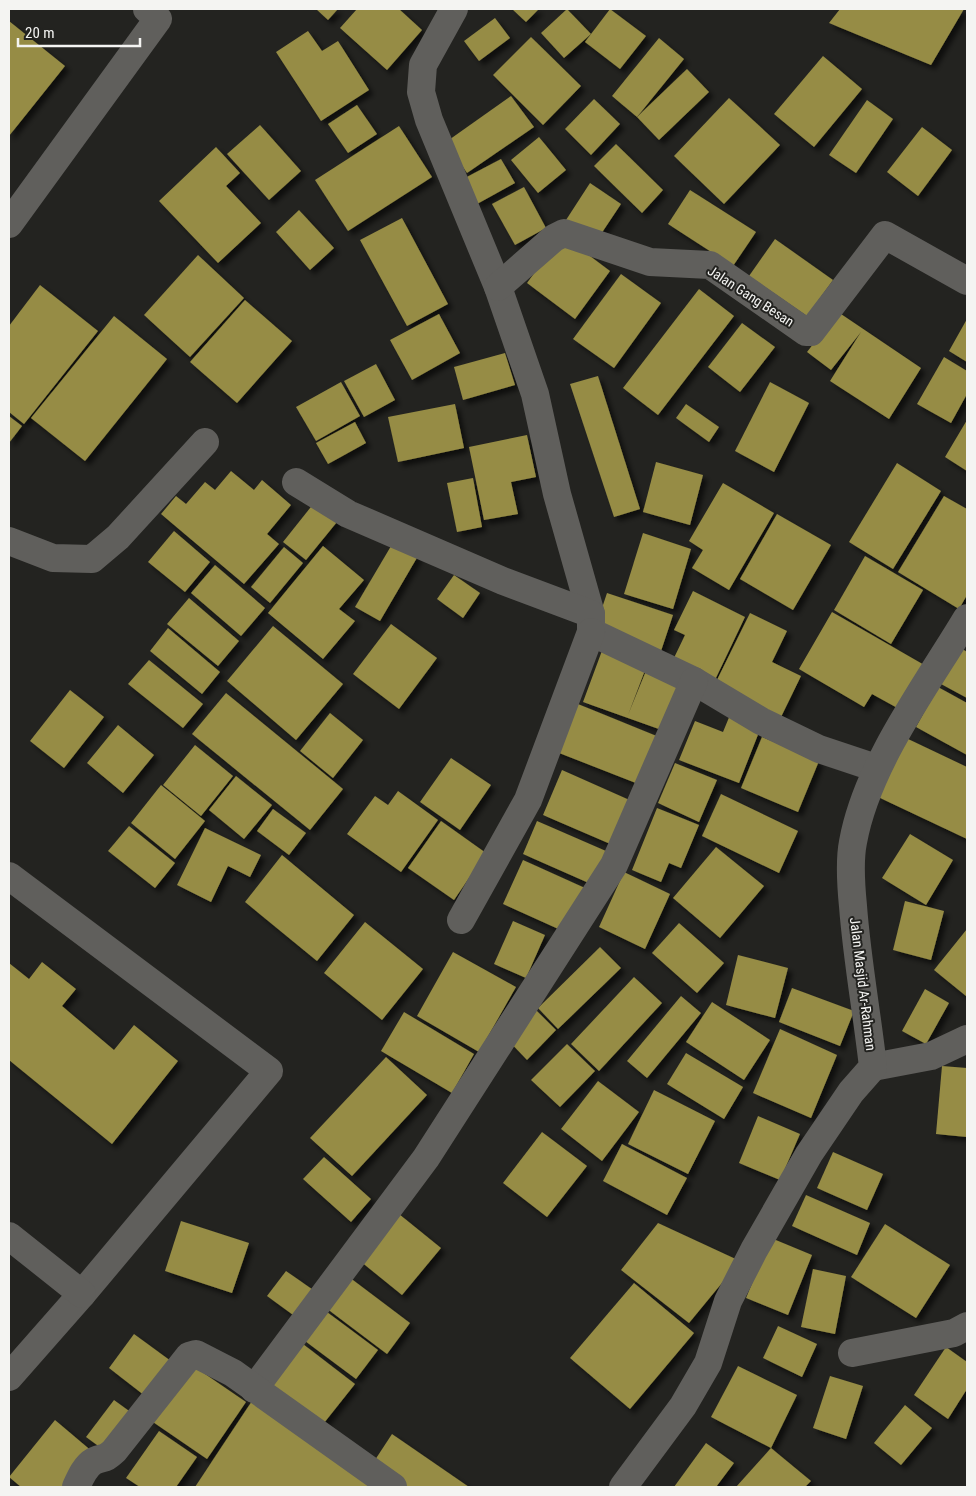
<svg xmlns="http://www.w3.org/2000/svg" width="976" height="1496" font-family="'Roboto Condensed',sans-serif">
  <defs>
    <filter id="shadow"><feDropShadow dx="4.5" dy="4.5" stdDeviation="2.5" flood-color="#0009"/></filter>
  </defs>
  <rect width="100%" height="100%" fill="#232320"/>
  <g fill="#968c45" filter="url(#shadow)">
    <polygon points="316,9 338,9 328,20"/>
    <polygon points="357,9 399,9 422,30 387,70 340,28"/>
    <polygon points="512,9 539,9 526,22"/>
    <polygon points="567,9 591,34 564,58 541,33"/>
    <polygon points="610,9 646,36 620,69 585,42"/>
    <polygon points="840,9 964,9 931,65 829,23"/>
    <polygon points="495,18 510,38 479,61 464,41"/>
    <polygon points="9,21 65,66 9,136"/>
    <polygon points="308,31 322,51 338,41 369,90 321,121 276,52"/>
    <polygon points="531,37 581,86 543,125 493,75"/>
    <polygon points="659,38 684,59 637,117 612,96"/>
    <polygon points="823,56 862,89 814,147 774,114"/>
    <polygon points="687,69 709,92 659,140 637,117"/>
    <polygon points="511,96 534,127 467,173 446,142"/>
    <polygon points="729,98 780,145 724,204 674,156"/>
    <polygon points="594,99 620,124 591,155 565,129"/>
    <polygon points="867,100 893,119 856,173 829,155"/>
    <polygon points="357,105 377,134 348,153 328,124"/>
    <polygon points="260,125 301,171 269,200 227,154"/>
    <polygon points="399,126 432,177 348,231 315,180"/>
    <polygon points="922,127 952,150 918,196 887,172"/>
    <polygon points="539,137 566,170 538,193 511,160"/>
    <polygon points="616,144 663,190 642,213 594,166"/>
    <polygon points="216,147 240,173 226,186 261,223 218,263 159,201"/>
    <polygon points="501,159 515,183 477,204 463,179"/>
    <polygon points="590,183 621,204 597,240 566,220"/>
    <polygon points="524,187 546,228 515,245 492,204"/>
    <polygon points="690,190 756,232 733,266 668,224"/>
    <polygon points="299,210 334,248 310,270 276,232"/>
    <polygon points="402,218 448,304 407,326 360,240"/>
    <polygon points="562,235 610,271 575,319 527,283"/>
    <polygon points="775,239 833,280 807,316 749,276"/>
    <polygon points="198,255 244,298 190,357 144,315"/>
    <polygon points="621,274 661,303 614,368 573,339"/>
    <polygon points="40,285 98,331 24,424 9,412 9,326"/>
    <polygon points="699,289 734,316 658,415 623,388"/>
    <polygon points="245,300 292,341 237,403 190,362"/>
    <polygon points="838,312 921,368 889,419 830,381 861,332 831,370 807,352"/>
    <polygon points="439,314 460,353 412,380 390,340"/>
    <polygon points="114,316 167,359 85,461 31,418"/>
    <polygon points="967,319 967,362 949,351"/>
    <polygon points="742,323 775,347 740,392 708,367"/>
    <polygon points="505,353 515,385 463,400 454,367"/>
    <polygon points="944,357 967,371 967,394 951,423 917,404"/>
    <polygon points="376,364 395,400 364,417 344,381"/>
    <polygon points="598,376 640,509 614,517 570,384"/>
    <polygon points="341,382 360,416 316,441 296,407"/>
    <polygon points="770,382 809,403 774,472 735,451"/>
    <polygon points="455,404 464,448 398,462 388,417"/>
    <polygon points="686,404 719,427 709,442 676,418"/>
    <polygon points="9,416 22,426 9,443"/>
    <polygon points="967,420 967,471 945,457"/>
    <polygon points="355,422 366,443 328,464 316,443"/>
    <polygon points="527,435 536,477 511,482 518,514 484,520 469,447"/>
    <polygon points="656,462 703,475 690,525 643,512"/>
    <polygon points="897,463 941,491 893,569 849,542"/>
    <polygon points="231,471 254,490 262,480 291,505 267,534 279,544 244,584 161,514 176,496 186,504 205,482 215,490"/>
    <polygon points="473,478 482,527 457,532 447,483"/>
    <polygon points="723,483 774,513 729,590 692,568 703,550 689,541"/>
    <polygon points="944,496 967,509 967,595 959,609 898,572"/>
    <polygon points="318,498 341,517 306,560 283,542"/>
    <polygon points="777,514 831,545 793,610 740,579"/>
    <polygon points="174,531 210,562 185,592 148,562"/>
    <polygon points="643,533 691,549 673,609 624,594"/>
    <polygon points="394,541 418,556 380,621 355,607"/>
    <polygon points="323,546 364,580 339,609 355,621 323,659 268,613"/>
    <polygon points="284,547 303,563 270,603 251,587"/>
    <polygon points="865,556 923,590 891,644 834,610"/>
    <polygon points="215,565 265,608 241,636 191,593"/>
    <polygon points="454,575 480,593 463,618 437,599"/>
    <polygon points="693,591 745,617 714,682 672,662 685,635 674,630"/>
    <polygon points="607,593 673,615 661,651 595,629"/>
    <polygon points="189,598 239,641 218,666 167,624"/>
    <polygon points="832,612 926,666 901,710 872,694 864,707 799,669"/>
    <polygon points="750,613 787,631 772,662 801,676 781,717 715,684"/>
    <polygon points="391,624 437,658 399,709 353,674"/>
    <polygon points="273,626 343,684 296,740 227,681"/>
    <polygon points="168,628 220,672 202,694 150,651"/>
    <polygon points="603,648 647,665 628,715 648,666 690,682 670,733 583,702"/>
    <polygon points="961,648 967,652 967,698 941,684"/>
    <polygon points="149,660 203,704 183,728 128,684"/>
    <polygon points="938,687 967,703 967,755 916,727"/>
    <polygon points="70,690 104,717 64,768 30,741"/>
    <polygon points="226,693 343,789 310,830 192,734"/>
    <polygon points="573,702 664,739 646,787 554,751"/>
    <polygon points="330,713 363,740 333,778 300,751"/>
    <polygon points="730,715 761,727 739,783 679,760 695,721 723,732"/>
    <polygon points="118,725 154,755 123,793 87,763"/>
    <polygon points="762,737 819,761 798,812 741,788"/>
    <polygon points="906,738 967,767 967,839 878,797"/>
    <polygon points="195,745 233,776 201,816 163,785"/>
    <polygon points="451,758 491,785 460,830 420,802"/>
    <polygon points="675,763 717,780 699,822 658,803"/>
    <polygon points="562,770 634,802 615,846 543,815"/>
    <polygon points="236,776 272,805 244,839 209,810"/>
    <polygon points="161,785 205,821 175,859 131,823"/>
    <polygon points="398,791 438,820 401,872 347,834 375,796 388,805"/>
    <polygon points="721,794 798,831 779,873 702,836"/>
    <polygon points="657,808 699,825 681,868 669,863 661,882 632,870"/>
    <polygon points="273,809 306,833 289,855 257,831"/>
    <polygon points="441,821 486,853 454,900 408,868"/>
    <polygon points="537,821 606,851 591,884 523,854"/>
    <polygon points="129,826 175,863 155,888 108,851"/>
    <polygon points="205,828 261,855 250,877 228,866 211,902 177,885"/>
    <polygon points="910,834 953,860 926,905 882,878"/>
    <polygon points="716,847 764,886 720,938 673,898"/>
    <polygon points="282,855 354,915 317,961 245,902"/>
    <polygon points="523,860 585,888 565,932 503,904"/>
    <polygon points="624,872 670,894 645,949 599,927"/>
    <polygon points="905,901 944,911 931,960 893,950"/>
    <polygon points="513,921 545,935 526,978 494,964"/>
    <polygon points="365,922 423,969 382,1020 324,973"/>
    <polygon points="679,923 724,963 697,993 652,953"/>
    <polygon points="967,929 967,994 966,996 934,970"/>
    <polygon points="600,947 621,968 558,1029 538,1008"/>
    <polygon points="453,952 516,987 479,1052 417,1016"/>
    <polygon points="738,955 788,968 775,1018 726,1005"/>
    <polygon points="42,962 76,989 62,1006 114,1050 134,1025 178,1061 112,1144 9,1060 9,963 29,979"/>
    <polygon points="634,977 662,1003 599,1071 571,1044"/>
    <polygon points="792,988 854,1011 840,1046 779,1022"/>
    <polygon points="925,989 949,1003 926,1044 902,1031"/>
    <polygon points="681,996 701,1013 647,1078 627,1061"/>
    <polygon points="712,1002 770,1040 744,1080 686,1042"/>
    <polygon points="535,1009 556,1030 527,1060 506,1038"/>
    <polygon points="404,1012 474,1054 452,1093 381,1051"/>
    <polygon points="780,1029 837,1055 811,1118 753,1093"/>
    <polygon points="567,1044 595,1071 560,1107 531,1080"/>
    <polygon points="686,1053 743,1087 724,1119 667,1084"/>
    <polygon points="386,1057 427,1095 352,1176 310,1138"/>
    <polygon points="942,1066 967,1068 967,1137 936,1134"/>
    <polygon points="598,1081 639,1112 602,1161 561,1129"/>
    <polygon points="654,1090 715,1121 688,1174 628,1144"/>
    <polygon points="758,1116 800,1134 780,1180 739,1163"/>
    <polygon points="542,1132 587,1166 547,1217 503,1183"/>
    <polygon points="622,1144 687,1178 667,1215 603,1181"/>
    <polygon points="833,1152 883,1174 867,1210 817,1188"/>
    <polygon points="324,1157 371,1199 351,1222 303,1179"/>
    <polygon points="806,1195 870,1223 857,1255 792,1226"/>
    <polygon points="399,1214 441,1248 402,1295 360,1261"/>
    <polygon points="181,1221 249,1243 232,1293 165,1271"/>
    <polygon points="658,1223 740,1261 689,1323 621,1270"/>
    <polygon points="885,1224 950,1265 916,1318 851,1277"/>
    <polygon points="771,1238 812,1255 788,1315 746,1298"/>
    <polygon points="813,1269 846,1276 835,1334 801,1327"/>
    <polygon points="286,1271 319,1294 300,1320 267,1296"/>
    <polygon points="349,1277 410,1323 387,1354 326,1308"/>
    <polygon points="634,1283 694,1333 630,1409 570,1358"/>
    <polygon points="327,1312 378,1350 356,1379 305,1341"/>
    <polygon points="778,1326 817,1344 802,1377 763,1358"/>
    <polygon points="134,1334 175,1364 149,1399 109,1368"/>
    <polygon points="303,1344 355,1384 320,1428 269,1389"/>
    <polygon points="946,1347 967,1362 967,1389 948,1419 914,1395"/>
    <polygon points="189,1363 246,1402 207,1459 150,1420"/>
    <polygon points="738,1366 797,1395 771,1448 711,1417"/>
    <polygon points="830,1376 863,1386 846,1439 813,1428"/>
    <polygon points="114,1400 136,1416 108,1453 86,1437"/>
    <polygon points="252,1401 381,1487 195,1487"/>
    <polygon points="905,1405 932,1428 901,1465 874,1443"/>
    <polygon points="55,1420 94,1453 66,1487 21,1487 9,1477"/>
    <polygon points="159,1431 197,1457 176,1487 140,1487 126,1478"/>
    <polygon points="392,1434 469,1487 402,1487 371,1466"/>
    <polygon points="706,1443 734,1463 716,1487 674,1487"/>
    <polygon points="771,1448 811,1481 805,1487 736,1487"/>
  </g>
  <g fill="none" stroke-linecap="round" stroke-linejoin="round">
    <g stroke="#605f5c" stroke-width="28">
      <polyline points="454,9 423,65 421,92 429,120 498,287 535,394 557,494 591,614"/>
      <polyline points="9,224 158,19 147,9"/>
      <polyline points="498,287 554,238 564,233 650,262 710,265 806,332 811,332 885,235 967,281"/>
      <polyline points="296,482 348,514 503,581 591,614 591,632 694,681 761,721 819,749 876,768"/>
      <polyline points="9,541 53,558 92,559 118,537 205,442"/>
      <polyline points="9,876 269,1071 82,1294 9,1377"/>
      <polyline points="461,920 528,800 591,632"/>
      <polyline points="873,1067 931,1056 967,1039"/>
      <polyline points="9,1236 82,1294"/>
      <polyline points="852,1353 954,1333 967,1326"/>
      <polyline points="254,1389 426,1158 614,865 694,681"/>
      <path d="M76,1487C80,1478 85,1466 94,1461C105,1456 103,1461 114,1451L189,1356L196,1354L233,1373L393,1487"/>
      <path d="M623,1487L683,1406L708,1363L728,1301L754,1250L809,1154L851,1092L873,1067C867,1013 857,960 853,906C851,886 849,862 853,842C867,764 927,685 967,618"/>
    </g>
  </g>
  <g text-anchor="middle" stroke-width="4" stroke-linejoin="round" paint-order="stroke">
    <g font-size="14" fill="#f4f4f2" stroke="#232320">
      <text transform="translate(751 296) rotate(33)" y="5">Jalan Gang Besan</text>
      <text transform="translate(863 984) rotate(83)" y="5">Jalan Masjid Ar-Rahman</text>
    </g>
  </g>
  <rect width="976" height="1496" fill="none" stroke="#f4f4f2" stroke-width="20"/>
  <path d="M18 38v8h122v-8" fill="none" stroke="#f4f4f2" stroke-width="2.5"/>
  <text x="25" y="38" font-size="15" fill="#f4f4f2" stroke="#232320" stroke-width="4" paint-order="stroke">20 m</text>
</svg>
